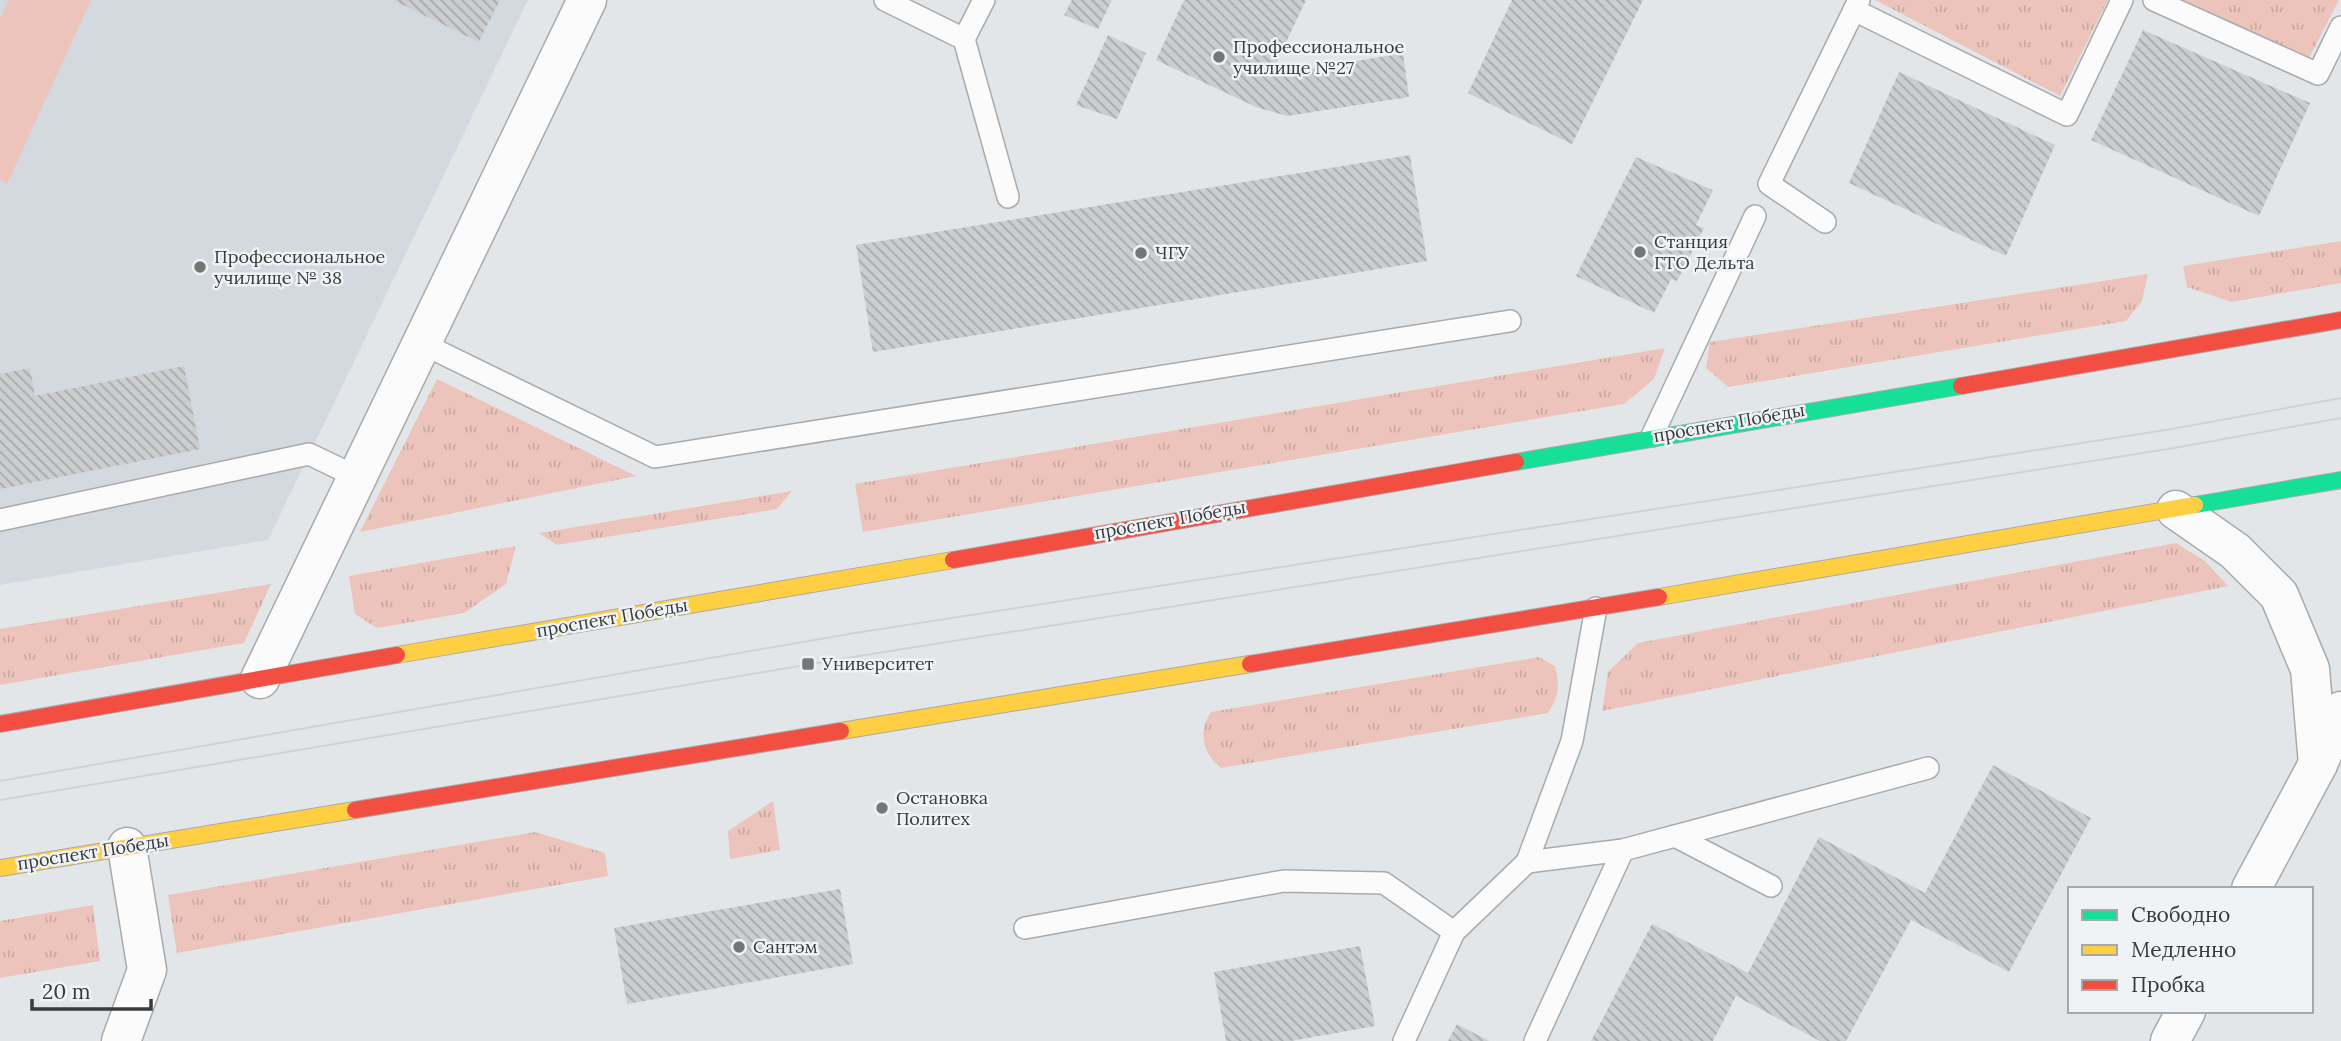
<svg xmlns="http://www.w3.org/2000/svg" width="2341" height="1041" font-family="Lora,serif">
  <defs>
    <pattern id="grass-tufts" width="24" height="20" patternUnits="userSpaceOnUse" patternTransform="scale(1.75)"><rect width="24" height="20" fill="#ecc4bb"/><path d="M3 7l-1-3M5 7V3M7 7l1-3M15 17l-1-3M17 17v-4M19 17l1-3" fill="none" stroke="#cba9a2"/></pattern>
    <pattern id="building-back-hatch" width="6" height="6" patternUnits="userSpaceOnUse" patternTransform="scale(1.75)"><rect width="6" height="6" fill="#cbcdcf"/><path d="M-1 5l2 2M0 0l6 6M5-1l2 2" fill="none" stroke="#a6a8a9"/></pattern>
  </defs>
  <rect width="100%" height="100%" fill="#e3e6e8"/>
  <polygon fill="#d3d9de" points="0,0 528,0 268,540 0,585"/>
  <g fill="url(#grass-tufts)">
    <polygon points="1875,0 2108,0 2060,96"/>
    <polygon points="2182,0 2339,0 2309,58"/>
    <polygon points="2341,241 2341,283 2231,302 2187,287 2183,266"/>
    <polygon points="2148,274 2142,301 2126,321 1728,387 1706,368 1710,342"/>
    <polygon points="1665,348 1654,379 1624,404 863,532 855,484"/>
    <polygon points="437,379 636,476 360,532"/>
    <polygon points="792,491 777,509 557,545 539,533"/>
    <polygon points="2176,543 2205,561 2228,586 1602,711 1608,672 1638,643"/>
    <polygon points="516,546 506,584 464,613 377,628 355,614 349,576"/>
    <polygon points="271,584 244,643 0,685 0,629"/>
    <path d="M1539,657L1555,666C1560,686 1559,696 1548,713L1221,768C1202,753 1198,731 1211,712Z"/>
    <polygon points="773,801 780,850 730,859 728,831"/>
    <polygon points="535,832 605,853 608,876 177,953 168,895"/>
    <polygon points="93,905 100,961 0,978 0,921"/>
  </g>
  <polygon fill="#ecc4bb" points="9,0 91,0 7,184 0,180 0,19"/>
  <g fill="url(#building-back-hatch)">
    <polygon points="393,0 500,0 479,42"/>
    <polygon points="1072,0 1112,0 1098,29 1064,15"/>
    <polygon points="1184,0 1306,0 1270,76 1403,53 1409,97 1287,116 1256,107 1156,60"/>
    <polygon points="1512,0 1643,0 1572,144 1468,93"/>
    <polygon points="2143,30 2310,103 2259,216 2091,140"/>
    <polygon points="1108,35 1146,53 1117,119 1076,105"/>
    <polygon points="1899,72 2055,145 2006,256 1849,183"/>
    <polygon points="1410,155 1427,261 873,352 856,245"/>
    <polygon points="1636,157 1713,190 1696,225 1704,228 1677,281 1671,279 1654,313 1576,276"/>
    <polygon points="184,366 200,449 0,489 0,374 30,368 35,396"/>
    <polygon points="1993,765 2091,818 2009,972 1911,920 1846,1041 1820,1041 1736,996 1713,1041 1591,1041 1652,924 1748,973 1819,837 1925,893"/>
    <polygon points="840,889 853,964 627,1004 614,928"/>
    <polygon points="1360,946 1375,1026 1291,1041 1226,1041 1214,972"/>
    <polygon points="1457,1024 1489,1041 1448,1041"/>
  </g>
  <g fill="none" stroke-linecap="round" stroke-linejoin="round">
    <defs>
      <g id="lane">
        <polyline points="885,0 964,39 1008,197"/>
        <polyline points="2154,0 2318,74 2341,27"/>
        <polyline points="1854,10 2067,115 2122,0"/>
        <polyline points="964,39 984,0"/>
        <polyline points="1825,222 1769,184 1859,0"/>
        <polyline points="423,344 655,457 1510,321"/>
        <polyline points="1652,436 1755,216"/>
        <polyline points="0,520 309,454 357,477"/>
        <polyline points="1596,608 1572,741 1527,862 1623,850 1928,768"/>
        <polyline points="1675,836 1771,886"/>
        <polyline points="1025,928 1284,881 1384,883 1454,932"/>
        <polyline points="1404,1041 1454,932 1527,862"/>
        <polyline points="1535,1041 1623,850"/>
      </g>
      <g id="street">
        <polyline points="2176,510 2235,551 2279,595 2310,669 2318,764"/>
        <polyline points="260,679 587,0"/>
        <polyline points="2251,889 2318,764 2341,711"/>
        <polyline points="121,1041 147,970 127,847"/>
        <polyline points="2170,1041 2186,1011"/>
      </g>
      <g id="fast">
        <polyline points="1516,462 1961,386"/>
        <polyline points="2195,505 2341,480"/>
      </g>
      <g id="slow">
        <polyline points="1659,597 2195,505"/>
        <polyline points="397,655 953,560"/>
        <polyline points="841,731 1250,664"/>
        <polyline points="0,868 355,810"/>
      </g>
      <g id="jam">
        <polyline points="1961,386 2341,320"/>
        <polyline points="953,560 1516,462"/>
        <polyline points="1250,664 1659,597"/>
        <polyline points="0,724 397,655"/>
        <polyline points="355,810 841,731"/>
      </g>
    </defs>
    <use href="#lane" stroke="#a8aaac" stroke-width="24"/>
    <use href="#street" stroke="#a8aaac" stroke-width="41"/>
    <use href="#fast" stroke="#a8aaac" stroke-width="18"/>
    <use href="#slow" stroke="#a8aaac" stroke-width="18"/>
    <use href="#jam" stroke="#a8aaac" stroke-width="18"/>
    <use href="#lane" stroke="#fbfbfc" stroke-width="21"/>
    <use href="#street" stroke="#fbfbfc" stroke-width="38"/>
    <use href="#fast" stroke="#16e098" stroke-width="16"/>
    <use href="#slow" stroke="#ffcf43" stroke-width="16"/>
    <use href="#jam" stroke="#f24e42" stroke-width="16"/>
    <g stroke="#d1d2d2" stroke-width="2">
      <polyline points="0,781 855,633 2172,429 2341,398"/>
      <polyline points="0,800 859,656 2174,448 2341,418"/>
    </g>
  </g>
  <g fill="#747778" stroke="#eff3f6" stroke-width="2.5">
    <circle cx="1219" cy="57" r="7"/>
    <circle cx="1640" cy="252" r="7"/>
    <circle cx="1141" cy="253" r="7"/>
    <circle cx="200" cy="267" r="7"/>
    <rect x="801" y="657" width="14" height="14" rx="3.5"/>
    <circle cx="882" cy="808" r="7"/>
    <circle cx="739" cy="947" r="7"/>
  </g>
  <g text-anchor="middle" stroke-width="5" stroke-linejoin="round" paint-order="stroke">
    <g font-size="18" fill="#393b3c" stroke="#eff3f6" text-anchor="start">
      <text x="1233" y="53">Профессиональное<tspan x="1233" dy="21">училище №27</tspan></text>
      <text x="1654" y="248">Станция<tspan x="1654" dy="21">ГТО Дельта</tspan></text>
      <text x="1155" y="259">ЧГУ</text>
      <text x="214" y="263">Профессиональное<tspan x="214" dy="21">училище № 38</tspan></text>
      <text x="822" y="670">Университет</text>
      <text x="896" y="804">Остановка<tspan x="896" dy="21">Политех</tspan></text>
      <text x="753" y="953">Сантэм</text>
    </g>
    <g font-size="18" fill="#393b3c" stroke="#eff3f6">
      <text transform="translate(1729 423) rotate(-10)" y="6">проспект Победы</text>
      <text transform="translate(1170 520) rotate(-10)" y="6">проспект Победы</text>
      <text transform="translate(612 618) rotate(-10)" y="6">проспект Победы</text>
      <text transform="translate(93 852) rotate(-9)" y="6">проспект Победы</text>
    </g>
  </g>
  <rect x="2068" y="887" width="245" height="126" fill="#eff3f6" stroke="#a6a9ac" stroke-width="2"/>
  <rect x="2082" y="910" width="35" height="10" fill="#16e098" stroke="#a6a9ac" stroke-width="2"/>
  <text x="2131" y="922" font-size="21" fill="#393b3c">Свободно</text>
  <rect x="2082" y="945" width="35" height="10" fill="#ffcf43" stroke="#a6a9ac" stroke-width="2"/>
  <text x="2131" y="957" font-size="21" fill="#393b3c">Медленно</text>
  <rect x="2082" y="980" width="35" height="10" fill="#f24e42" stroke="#a6a9ac" stroke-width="2"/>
  <text x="2131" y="992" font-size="21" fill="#393b3c">Пробка</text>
  <path d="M32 999v10h119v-10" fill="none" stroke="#393b3c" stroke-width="3.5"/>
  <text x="42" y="999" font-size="21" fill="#393b3c" stroke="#eff3f6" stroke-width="5" paint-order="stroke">20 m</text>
</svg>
